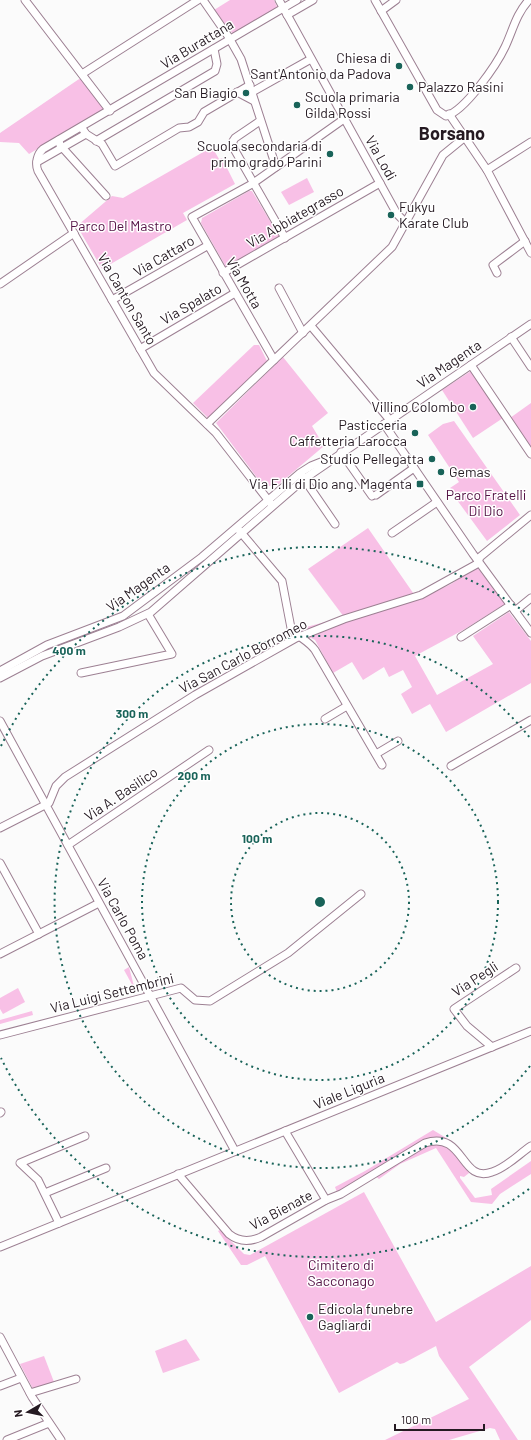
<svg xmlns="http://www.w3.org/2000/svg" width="531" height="1440" font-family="Barlow,sans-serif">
  <rect width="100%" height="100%" fill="#fbfbfb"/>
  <g fill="#f8c0e6">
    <polygon points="230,0 274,0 277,7 233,34 214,10"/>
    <polygon points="82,77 105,108 29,154 19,143 0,142 0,133"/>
    <polygon points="212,147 219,159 222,158 235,184 183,213 187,220 102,269 77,226 112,196 123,198"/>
    <polygon points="307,178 314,192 289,205 281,192"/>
    <polygon points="249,191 252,191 279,236 226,267 201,223 202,218"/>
    <polygon points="254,345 259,345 267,361 208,418 193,403"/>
    <polygon points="283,357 328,413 312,426 324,446 279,484 269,486 261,483 216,423"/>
    <polygon points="471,371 503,418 473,438 442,390"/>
    <polygon points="531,403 531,449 510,418"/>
    <polygon points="454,421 520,515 487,541 454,496 455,495 450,488 459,482 428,435 443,424"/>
    <polygon points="368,528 418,600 451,584 477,567 505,604 465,629 415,656 437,695 493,664 473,636 509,612 531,641 531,683 446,732 430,704 412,714 401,694 412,687 403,670 389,677 384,667 363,680 352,662 333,673 315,640 295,630 344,617 308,569"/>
    <polygon points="129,967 135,990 124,970"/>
    <polygon points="18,988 25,1002 3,1014 0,1009 0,998"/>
    <polygon points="32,1011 33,1015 0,1024 0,1020"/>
    <polygon points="433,1130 453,1142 422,1142 337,1192 335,1187 365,1171"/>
    <polygon points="432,1143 449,1147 468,1170 469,1173 464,1177 460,1176 460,1178 475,1198 492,1195 491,1189 531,1161 531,1174 500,1194 492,1204 471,1202 436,1148 400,1164 379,1179 375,1176"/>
    <polygon points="364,1192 436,1322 531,1266 531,1320 469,1367 518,1440 500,1440 495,1429 490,1428 449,1440 385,1440 469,1399 439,1356 436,1346 404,1363 400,1364 397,1362 339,1393 265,1256 247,1265 241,1265 218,1231 220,1230 244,1254 250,1255"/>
    <polygon points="186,1339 200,1360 163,1373 155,1351"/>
    <polygon points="44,1356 54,1382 33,1389 20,1364"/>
  </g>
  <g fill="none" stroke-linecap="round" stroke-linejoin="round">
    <defs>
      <g id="street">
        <polyline points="25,0 110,111"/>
        <polyline points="203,0 228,36 241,59 276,167"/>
        <polyline points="279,0 397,214 405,222"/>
        <path d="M375,0L437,110L446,116C465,111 497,64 505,47C513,30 516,14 529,0"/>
        <polyline points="381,11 396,0"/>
        <polyline points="287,15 313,0"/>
        <polyline points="82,74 198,0"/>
        <polyline points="237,92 254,101"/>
        <polyline points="252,92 311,59"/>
        <polyline points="449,114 487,170 531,253"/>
        <polyline points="260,121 235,138 233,141 233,147 285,238"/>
        <polyline points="82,128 86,134 102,144 115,166 179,128 189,127 198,122 204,112 250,85"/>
        <polyline points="59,140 60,145 106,196"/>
        <polyline points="96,141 215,71 217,64 214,49"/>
        <polyline points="37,162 86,134"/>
        <polyline points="487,170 531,142"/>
        <polyline points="223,273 380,183"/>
        <polyline points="497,273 493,265 525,241"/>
        <polyline points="0,284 74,233"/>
        <polyline points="279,288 303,333"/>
        <polyline points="112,300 207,246"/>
        <polyline points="311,326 389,419"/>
        <polyline points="511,337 531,367"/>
        <polyline points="140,349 235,293"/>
        <polyline points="274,360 192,217 252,184 344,119"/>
        <polyline points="471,365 531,454"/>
        <polyline points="207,424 392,247 443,155 465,137"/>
        <polyline points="384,424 473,554 531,633"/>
        <polyline points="341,452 372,496"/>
        <polyline points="302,476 335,524"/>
        <polyline points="376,495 414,468"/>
        <path d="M272,505L216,433L154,373L38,171C35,164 37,154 43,149L297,0"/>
        <path d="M238,529L282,581L291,628C297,637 308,640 315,650L382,765"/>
        <polyline points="392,533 437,502"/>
        <polyline points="515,611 531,598"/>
        <polyline points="461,637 511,605"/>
        <polyline points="0,671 47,645 123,616 202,557 300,473 311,466 326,460"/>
        <polyline points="81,673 172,654 148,614"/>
        <polyline points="0,678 42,656 119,627 151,612 304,479 531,324"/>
        <polyline points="325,719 347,706"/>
        <polyline points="0,721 235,1151"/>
        <polyline points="376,754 398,741"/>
        <polyline points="451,766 531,720"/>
        <polyline points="0,828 49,803 56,786 65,777 195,695 296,638 344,619 421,595 477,564 480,557 531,515"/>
        <polyline points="68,845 209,750"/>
        <polyline points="0,863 39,934"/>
        <polyline points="0,954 99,903"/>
        <polyline points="0,1035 181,988 195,1000 210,1001 288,953 361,894"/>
        <polyline points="492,1047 467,1026 454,1009 516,968"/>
        <polyline points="0,1113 1,1112"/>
        <polyline points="285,1131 326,1200"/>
        <path d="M178,1174L229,1234C239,1242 250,1242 261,1237L326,1200L341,1194L425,1143C465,1130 460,1184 492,1172C506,1168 519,1154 531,1146"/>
        <polyline points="45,1193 106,1168"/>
        <polyline points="59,1223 38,1180 20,1163 85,1136"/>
        <polyline points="0,1247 531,1031"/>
        <polyline points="0,1337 32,1397 61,1440"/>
        <polyline points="0,1386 21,1378"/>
        <polyline points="30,1393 76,1379"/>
        <polyline points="7,1440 49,1423"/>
      </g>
    </defs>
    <use href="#street" stroke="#9d8093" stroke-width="9"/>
    <use href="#street" stroke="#fff" stroke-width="7"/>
  </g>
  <g fill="none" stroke="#196359" stroke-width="2" stroke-dasharray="2 4">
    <circle cx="320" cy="902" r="89"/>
    <circle cx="320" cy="902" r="178"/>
    <path d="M530 1066A266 266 0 1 1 530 738"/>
    <path d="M529 1189A355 355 0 0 1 1 1058M1 746A355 355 0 0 1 529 615"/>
  </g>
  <g fill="#196359" stroke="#fff" stroke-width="1.5">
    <circle cx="399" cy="66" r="4"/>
    <circle cx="410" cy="87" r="4"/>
    <circle cx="246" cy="93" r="4"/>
    <circle cx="297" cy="105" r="4"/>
    <circle cx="330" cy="154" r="4"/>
    <circle cx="391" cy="215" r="4"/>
    <circle cx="473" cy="407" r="4"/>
    <circle cx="415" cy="433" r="4"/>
    <circle cx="432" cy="459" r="4"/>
    <circle cx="441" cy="472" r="4"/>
    <rect x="416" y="480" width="8" height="8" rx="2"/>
    <circle cx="310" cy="1317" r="4"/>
  </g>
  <g text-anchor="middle" stroke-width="3" stroke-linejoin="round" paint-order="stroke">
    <g font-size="14" fill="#251a22" stroke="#fff">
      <text transform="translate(197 44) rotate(-31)" y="5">Via Burattana</text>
      <text transform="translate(381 158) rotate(61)" y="5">Via Lodi</text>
      <text transform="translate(295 217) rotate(-30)" y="5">Via Abbiategrasso</text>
      <text transform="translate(164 256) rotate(-30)" y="5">Via Cattaro</text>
      <text transform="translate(244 283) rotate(60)" y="5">Via Motta</text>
      <text transform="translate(127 299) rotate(60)" y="5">Via Canton Santo</text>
      <text transform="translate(191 304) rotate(-30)" y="5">Via Spalato</text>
      <text transform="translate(449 364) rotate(-34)" y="5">Via Magenta</text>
      <text transform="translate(138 587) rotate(-35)" y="5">Via Magenta</text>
      <text transform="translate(243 656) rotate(-28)" y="5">Via San Carlo Borromeo</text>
      <text transform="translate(121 794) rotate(-34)" y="5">Via A. Basilico</text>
      <text transform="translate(123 919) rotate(61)" y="5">Via Carlo Poma</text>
      <text transform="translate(475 979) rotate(-33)" y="5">Via Pegli</text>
      <text transform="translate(112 993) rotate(-14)" y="5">Via Luigi Settembrini</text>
      <text transform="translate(349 1091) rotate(-22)" y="5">Viale Liguria</text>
      <text transform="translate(281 1210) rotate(-28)" y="5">Via Bienate</text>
    </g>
    <g font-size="14" fill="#251a22" stroke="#fff" text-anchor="end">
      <text x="391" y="63">Chiesa di<tspan x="391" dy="16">Sant'Antonio da Padova</tspan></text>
      <text x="418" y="92" text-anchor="start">Palazzo Rasini</text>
      <text x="238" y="98">San Biagio</text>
      <text x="305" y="102" text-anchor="start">Scuola primaria<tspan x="305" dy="16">Gilda Rossi</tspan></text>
      <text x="322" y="151">Scuola secondaria di<tspan x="322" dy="16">primo grado Parini</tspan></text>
      <text x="399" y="212" text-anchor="start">Fukyu<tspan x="399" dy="16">Karate Club</tspan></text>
      <text x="465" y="412">Villino Colombo</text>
      <text x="407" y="430">Pasticceria<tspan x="407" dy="16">Caffetteria Larocca</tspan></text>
      <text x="424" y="464">Studio Pellegatta</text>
      <text x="449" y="477" text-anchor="start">Gemas</text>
      <text x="412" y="489">Via F.lli di Dio ang. Magenta</text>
      <text x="318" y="1314" text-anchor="start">Edicola funebre<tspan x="318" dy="16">Gagliardi</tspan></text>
    </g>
    <g font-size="14" fill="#541245" stroke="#fff">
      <text x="121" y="231">Parco Del Mastro</text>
      <text x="486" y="500">Parco Fratelli<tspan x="486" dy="16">Di Dio</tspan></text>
      <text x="341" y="1270">Cimitero di<tspan x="341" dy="16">Sacconago</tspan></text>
    </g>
    <g font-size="18" font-weight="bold" fill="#251a22" stroke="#fff">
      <text x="452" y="140">Borsano</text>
    </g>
  </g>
  <circle cx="320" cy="902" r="6" fill="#196359" stroke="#fff" stroke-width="2"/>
  <g font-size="12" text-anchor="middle" font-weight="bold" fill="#196359" stroke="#fff" stroke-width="3" stroke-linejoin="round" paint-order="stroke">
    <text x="69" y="655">400 m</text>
    <text x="132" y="718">300 m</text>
    <text x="194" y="780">200 m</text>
    <text x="257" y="843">100 m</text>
  </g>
  <g transform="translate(28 1412) rotate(261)" stroke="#ffffff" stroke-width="3" paint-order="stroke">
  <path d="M0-3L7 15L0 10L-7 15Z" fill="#251a22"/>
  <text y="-6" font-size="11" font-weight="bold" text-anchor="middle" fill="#251a22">N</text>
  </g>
  <path d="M395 1424v6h89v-6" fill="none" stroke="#251a22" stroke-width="2"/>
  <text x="401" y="1424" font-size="12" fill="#251a22" stroke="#ffffff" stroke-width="3" paint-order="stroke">100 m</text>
</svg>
